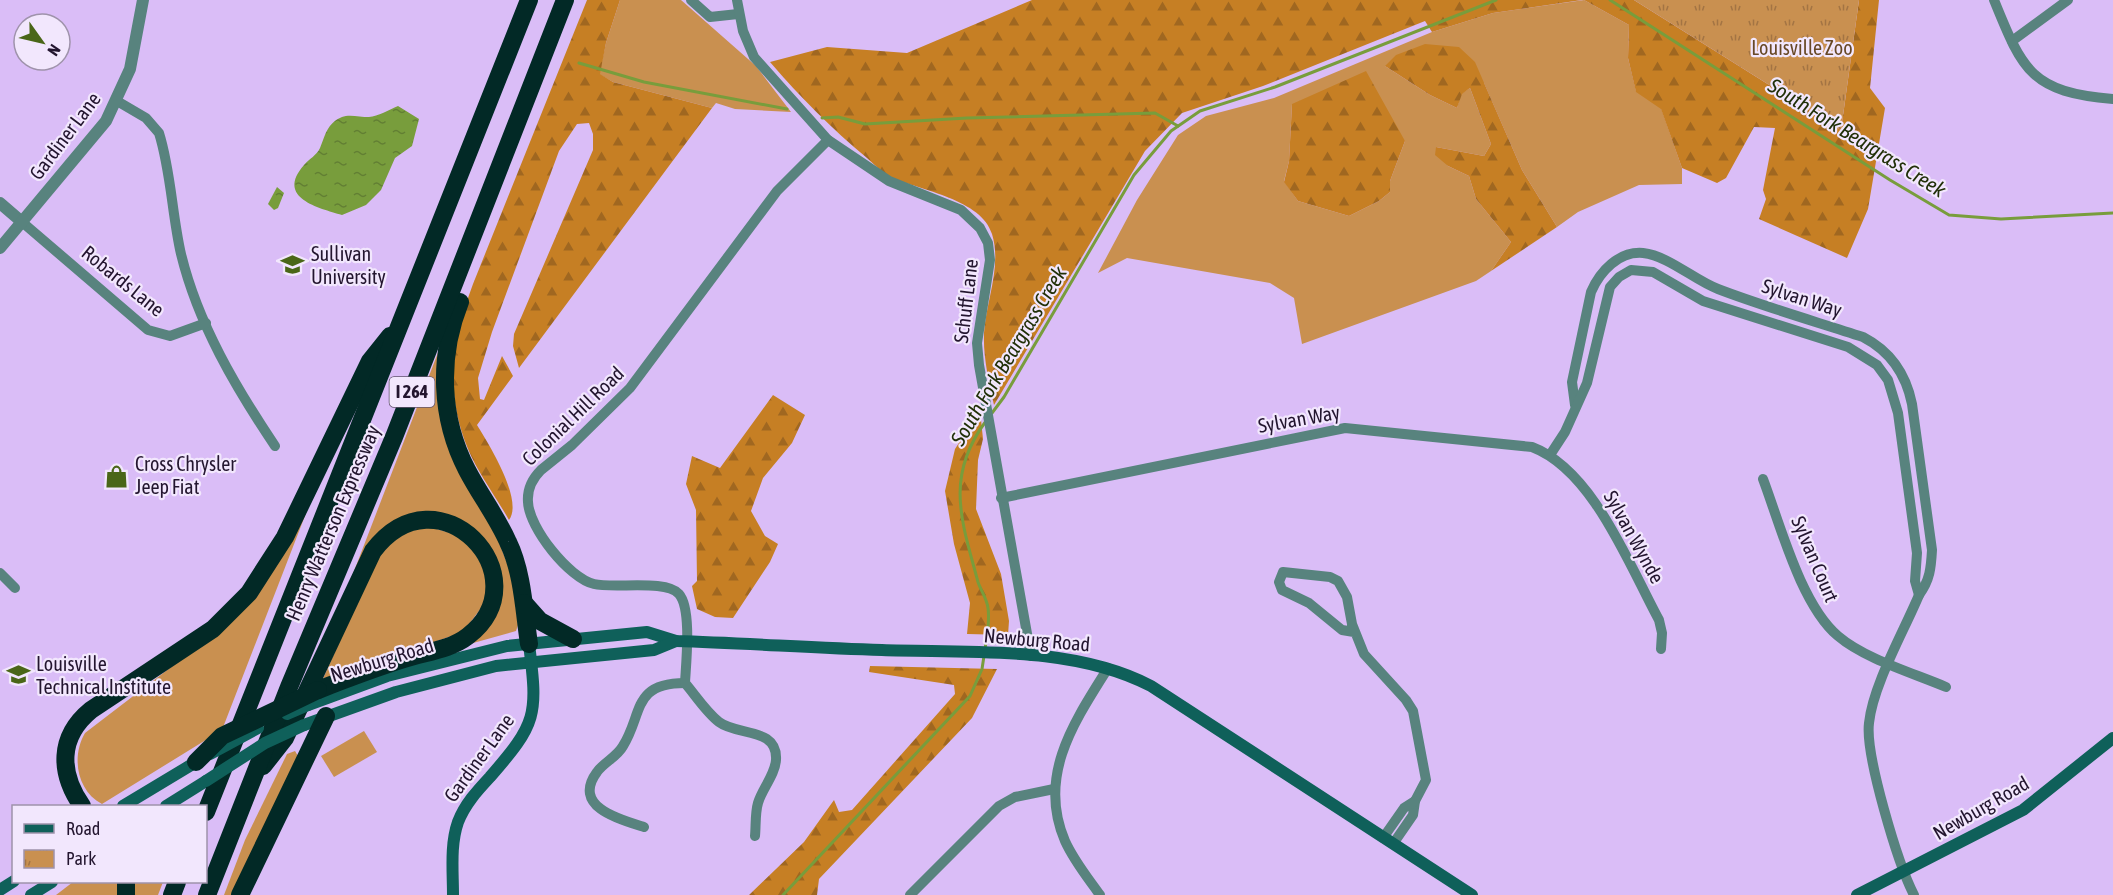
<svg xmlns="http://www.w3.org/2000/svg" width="2113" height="895" font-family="'Asap Condensed',sans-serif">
  <defs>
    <pattern id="forest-firs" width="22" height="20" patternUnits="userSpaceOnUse" patternTransform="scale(1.5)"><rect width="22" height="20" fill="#c67f24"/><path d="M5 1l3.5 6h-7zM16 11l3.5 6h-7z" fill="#a06720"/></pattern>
    <pattern id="park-tufts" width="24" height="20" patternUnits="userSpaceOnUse" patternTransform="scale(1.5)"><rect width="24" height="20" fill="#c99050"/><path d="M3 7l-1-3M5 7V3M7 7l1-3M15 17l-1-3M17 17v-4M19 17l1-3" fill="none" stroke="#a37443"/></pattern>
    <pattern id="water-ripples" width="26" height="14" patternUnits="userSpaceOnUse" patternTransform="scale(1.5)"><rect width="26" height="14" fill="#789d3c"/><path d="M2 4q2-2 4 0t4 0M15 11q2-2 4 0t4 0" fill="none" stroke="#627f33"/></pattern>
  </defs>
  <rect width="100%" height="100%" fill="#dabdf7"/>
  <g fill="#c99050" fill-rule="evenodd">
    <polygon points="620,0 681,0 756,66 791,112 735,109 716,103 712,108 613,82 599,74 606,43"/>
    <path d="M1584,0L1629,25L1628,58L1636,91L1661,108L1682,168V184L1639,185L1578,212L1557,227L1522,170L1484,83L1385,66L1430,95L1457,108L1461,94L1470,88L1491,144L1484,156L1436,147L1448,166L1469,176L1476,199L1511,242L1491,271L1476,281L1302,344L1294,298L1270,283L1127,258L1098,273L1137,200L1178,135L1206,116L1274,98L1432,32L1493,13ZM1292,104L1405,141L1390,181V192L1379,201L1349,216L1298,201L1284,181L1289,161Z"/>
    <polygon points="439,350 439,387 512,576 518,625 516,631 466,645 475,637 495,562 419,515 346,592"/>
    <path d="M315,490L222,730L102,804C77,791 71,757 85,733L209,638Z"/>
    <polygon points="424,525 466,538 487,574 485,603 463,632 322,681 376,559 393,538"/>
    <polygon points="364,731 377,752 334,777 321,756"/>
    <polygon points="295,751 298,756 233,895 224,895 245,840 287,754"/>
    <polygon points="73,882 121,882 121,895 56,895"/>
    <polygon points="135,882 163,882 158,895 135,895"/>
  </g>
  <g fill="url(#forest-firs)">
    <path d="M587,0H620L606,43L600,74L613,82L712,108L519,368L513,346L514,334L593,150V134L589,123L577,124L559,151L492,332L478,378L480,399L484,400L502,356L513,376L477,425C488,443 524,500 509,520C496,497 478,473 468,449C444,391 452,341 473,284Z"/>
    <path d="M1032,0H1582L1493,13L1432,32L1425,21L1263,86L1182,113L1145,151L994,405C989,382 983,357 984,333C986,301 1002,266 992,234C982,200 921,190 892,178C883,174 875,165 867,158C832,129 800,97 770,62L827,47L907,53Z"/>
    <polygon points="1584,0 1634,0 1841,130 1859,0 1879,0 1870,88 1885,108 1868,209 1847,258 1759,219 1766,199 1763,190 1775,128 1754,127 1726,178 1717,183 1682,168 1661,109 1636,92 1628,58 1629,25"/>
    <polygon points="1425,44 1459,47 1475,62 1522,170 1557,227 1491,271 1511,242 1476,199 1469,176 1448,166 1435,155 1436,147 1484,156 1491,144 1470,88 1462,94 1457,108 1430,95 1385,66 1396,55"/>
    <polygon points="1366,71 1405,141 1390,181 1390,192 1379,201 1349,216 1298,201 1284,182 1289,161 1292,104"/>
    <polygon points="773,395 805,415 792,443 763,478 751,511 765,536 778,544 770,562 733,618 715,617 697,609 692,586 697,581 696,510 686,484 692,456 720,468"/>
    <polygon points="980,410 983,439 978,460 976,509 1001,574 1009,621 1008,635 967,634 970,603 954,544 945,491 955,449"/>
    <polygon points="870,666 997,669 972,718 819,879 817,895 749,895 804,842 834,800 839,812 852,810 955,694 954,685 869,672"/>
  </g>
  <polygon fill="url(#park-tufts)" points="1634,0 1859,0 1841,130"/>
  <g fill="url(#water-ripples)">
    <path d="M398,106L419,119L412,146L395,158L381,190L366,205L342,215C319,208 275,198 304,165C309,159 317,155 320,148C325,136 327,123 342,117C349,114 360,117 369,117C378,116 389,110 398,106Z"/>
    <polygon points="277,187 284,193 278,208 274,210 268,204"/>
  </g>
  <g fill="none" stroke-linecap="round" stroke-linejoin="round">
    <g stroke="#789d3c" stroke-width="3">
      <polyline points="1610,0 1890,180 1949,215 2001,219 2113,213"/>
      <polyline points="579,63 644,82 787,109"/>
      <polyline points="822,118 838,117 865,124 967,118 1155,113 1178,126"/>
      <polyline points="992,413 1004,397 1134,175 1171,131 1200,111 1275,87 1496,0"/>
      <path d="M985,649C987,636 990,622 988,608C987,599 981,591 978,582C962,522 944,477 986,421"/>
      <polyline points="783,895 970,696 982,669 984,656"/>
    </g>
    <g stroke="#58837e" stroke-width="10">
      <polyline points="691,0 710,17 738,14"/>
      <polyline points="737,0 743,31 754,57 828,140 889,181 961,210 980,228 988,243 990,260 977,343 979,365 1031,656"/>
      <path d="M1994,0C2023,72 2032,92 2113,99"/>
      <polyline points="2012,41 2068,0"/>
      <path d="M117,101L146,118L159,133C171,171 172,215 181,254C198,324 236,388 275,446"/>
      <polyline points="22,222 148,330 170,336 206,323"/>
      <path d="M1575,405L1572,382L1591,292C1600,271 1619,251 1643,253C1669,256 1694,280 1718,289C1765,307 1814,321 1863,337C1890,351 1906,374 1912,404L1932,550C1931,568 1930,580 1919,595C1904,631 1873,685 1869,723C1865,755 1898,864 1914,895"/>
      <polyline points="1550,455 1565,432 1587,383 1610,287 1619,277 1631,270 1653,272 1703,301 1848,347 1877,365 1888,380 1898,413 1917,553 1915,581 1919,595"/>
      <path d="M1763,479C1780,524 1801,605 1838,636C1865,659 1913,673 1946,687"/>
      <path d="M1001,498L1345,428L1532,447C1593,470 1629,565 1659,620L1662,633L1661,649"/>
      <polyline points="0,573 15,588"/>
      <polyline points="1354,632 1342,630 1309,603 1282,590 1279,582 1283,572 1330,577 1338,581 1347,597 1352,624 1364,654 1406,700 1413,711 1426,780 1415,801 1413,815 1393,844"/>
      <path d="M644,827C621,820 571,807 597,772C604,762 617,757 623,746C643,714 632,683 685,683"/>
      <path d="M755,836C756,826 755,813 758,803C762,789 775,775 776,760C778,727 737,736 719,722C706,712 696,696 685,683C686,663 692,609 679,594C666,579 614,589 594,584C569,578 529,528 528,502C527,489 532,479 541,470L572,445L630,388L777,191L828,140"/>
      <polyline points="1383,838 1404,808 1415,801"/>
      <polyline points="910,895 999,806 1015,797 1054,789"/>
      <path d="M1100,895C1088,878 1074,861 1065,841C1037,776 1074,722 1108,668"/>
    </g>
    <g stroke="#58837e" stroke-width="12">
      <polyline points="0,203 22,222"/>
      <polyline points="0,248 106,121 130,69 143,0"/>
    </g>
    <g stroke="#0f605a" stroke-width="12">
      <path d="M308,705L387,676L507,646L647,632L676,641C745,643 813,648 882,650C968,653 1073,645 1151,686L1472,895"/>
      <polyline points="304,725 396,692 496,666 654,650 676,641"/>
      <polyline points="123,806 196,762"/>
      <polyline points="166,806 206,781"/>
      <polyline points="0,890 14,881"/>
      <polyline points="31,895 52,882"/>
      <path d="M453,895C453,871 450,845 458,822C465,804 477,791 490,777C537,723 538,716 529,644"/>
      <polyline points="1857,895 2023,810 2113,738"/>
    </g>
    <g stroke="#022926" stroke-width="18">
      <path d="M460,302C438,357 440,418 467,470C480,495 497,517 508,542C523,573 524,611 529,644"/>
      <polyline points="524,603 540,621 573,639"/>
      <path d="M263,766L285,738L373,551C438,465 544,577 468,636C450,650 425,652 404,659C375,668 346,679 318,690"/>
      <path d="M82,806C59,773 58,737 91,710L213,629L249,593L285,537L370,361L390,336"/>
      <polyline points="206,812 529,0"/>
      <polyline points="126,882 126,895"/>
      <polyline points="172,895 177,882"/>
      <polyline points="207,895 289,687 394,437 565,0"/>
      <polyline points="240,895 326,716"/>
    </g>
    <g stroke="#0f605a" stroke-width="12">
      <polyline points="287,714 308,705"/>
      <polyline points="210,754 258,728"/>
      <polyline points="206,781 265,743 304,725"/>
    </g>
    <polyline stroke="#022926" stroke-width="18" points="196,762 222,736 318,690"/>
  </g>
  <defs>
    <symbol id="university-bare" viewBox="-9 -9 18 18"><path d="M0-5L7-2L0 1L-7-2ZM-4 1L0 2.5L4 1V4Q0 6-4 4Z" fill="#4a6618" stroke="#f2e7fd" stroke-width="2.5" paint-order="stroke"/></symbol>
    <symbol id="shop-bare" viewBox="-9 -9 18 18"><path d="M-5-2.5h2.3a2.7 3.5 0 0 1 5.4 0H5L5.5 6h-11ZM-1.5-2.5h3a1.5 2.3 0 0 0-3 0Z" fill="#4a6618" stroke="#f2e7fd" stroke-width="2.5" paint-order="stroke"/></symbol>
    <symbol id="school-bare" viewBox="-9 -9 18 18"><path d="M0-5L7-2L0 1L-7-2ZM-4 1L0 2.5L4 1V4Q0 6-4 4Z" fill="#4a6618" stroke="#f2e7fd" stroke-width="2.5" paint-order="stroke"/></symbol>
  </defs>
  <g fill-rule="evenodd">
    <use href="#university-bare" x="276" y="248" width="33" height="33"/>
    <use href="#shop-bare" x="100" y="460" width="33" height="33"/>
    <use href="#school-bare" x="2" y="658" width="33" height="33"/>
  </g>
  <g text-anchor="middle" stroke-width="4.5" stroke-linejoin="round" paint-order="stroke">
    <rect fill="#f2e7fd" stroke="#61546d" stroke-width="1.5" x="389.5" y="377" width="45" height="30" rx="4.5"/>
    <g font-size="18" font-weight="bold" fill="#23152f">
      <text x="412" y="398">I 264</text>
    </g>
    <g font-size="20" fill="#674826" stroke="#f2e7fd">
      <text x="1802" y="55">Louisville Zoo</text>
    </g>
    <g font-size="20" fill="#23152f" stroke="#f2e7fd">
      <text transform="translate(65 136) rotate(-53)" y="7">Gardiner Lane</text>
      <text transform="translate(123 281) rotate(39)" y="7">Robards Lane</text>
      <text transform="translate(1802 298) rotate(18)" y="7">Sylvan Way</text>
      <text transform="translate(966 301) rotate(-83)" y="7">Schuff Lane</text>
      <text transform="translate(573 416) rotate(-44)" y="7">Colonial Hill Road</text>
      <text transform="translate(1299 419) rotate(-10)" y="7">Sylvan Way</text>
      <text transform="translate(333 523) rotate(-67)" y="7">Henry Watterson Expressway</text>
      <text transform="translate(1634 537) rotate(61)" y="7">Sylvan Wynde</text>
      <text transform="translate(1815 559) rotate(67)" y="7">Sylvan Court</text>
      <text transform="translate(1037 640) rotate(5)" y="7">Newburg Road</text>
      <text transform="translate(382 660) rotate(-17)" y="7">Newburg Road</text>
      <text transform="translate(479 758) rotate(-54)" y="7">Gardiner Lane</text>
      <text transform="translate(1981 808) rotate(-30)" y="7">Newburg Road</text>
    </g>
    <g font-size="20" fill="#23152f" stroke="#f2e7fd" text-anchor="start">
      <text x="311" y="261">Sullivan<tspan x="311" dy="23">University</tspan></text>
      <text x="135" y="471">Cross Chrysler<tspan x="135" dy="23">Jeep Fiat</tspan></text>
      <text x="36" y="671">Louisville<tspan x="36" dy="23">Technical Institute</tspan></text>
    </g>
    <g font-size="21" font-style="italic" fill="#213008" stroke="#f2e7fd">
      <text transform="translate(1857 138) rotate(32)" y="7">South Fork Beargrass Creek</text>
      <text transform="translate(1009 356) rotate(-59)" y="7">South Fork Beargrass Creek</text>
    </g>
  </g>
  <rect x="12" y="805" width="195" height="78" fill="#f2e7fd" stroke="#9f93ab" stroke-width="1.5"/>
  <rect x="24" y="824" width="30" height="9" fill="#0f605a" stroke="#9f93ab" stroke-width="1.5"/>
  <text x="66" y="835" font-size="18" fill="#23152f">Road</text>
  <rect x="24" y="850" width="30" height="18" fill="url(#park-tufts)" stroke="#9f93ab" stroke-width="1.5"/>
  <text x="66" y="865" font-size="18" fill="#23152f">Park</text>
  <g transform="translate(42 42) rotate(124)"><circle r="28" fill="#f2e7fd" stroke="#9f93ab" stroke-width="1.5"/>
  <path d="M0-4.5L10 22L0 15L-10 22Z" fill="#4a6618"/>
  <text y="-9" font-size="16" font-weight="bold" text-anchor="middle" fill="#23152f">N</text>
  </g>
</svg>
